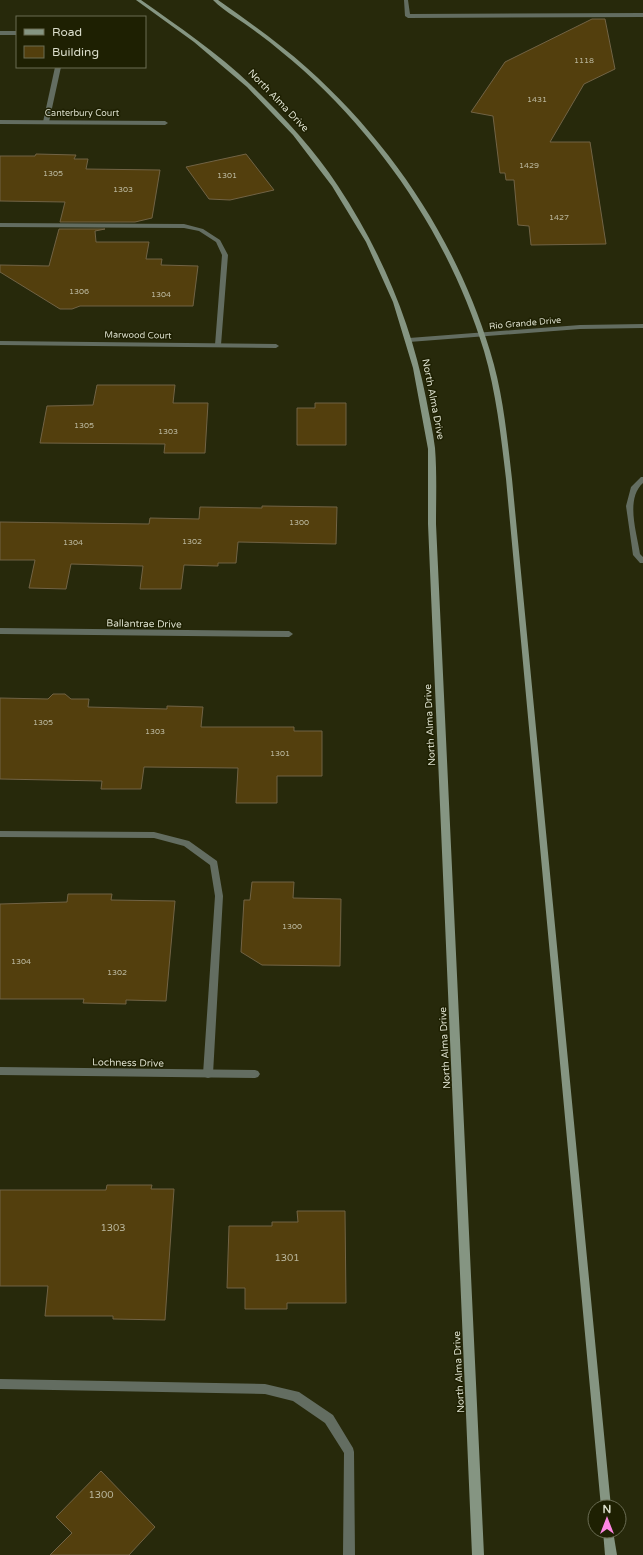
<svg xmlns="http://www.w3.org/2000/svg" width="643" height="1555" font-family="'Varela Round',sans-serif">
  <rect width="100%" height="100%" fill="#27290b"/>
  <g fill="#533f0d" stroke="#716345">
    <polygon points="592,19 605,19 615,69 584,84 550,142 590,142 606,244 531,245 529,226 518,225 514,180 506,180 505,173 500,173 493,116 471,112 505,62"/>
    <polygon points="36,154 76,155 74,159 88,159 86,169 160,170 152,218 135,222 60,222 65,202 0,201 0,156 35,156"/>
    <polygon points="246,154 274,190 230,200 209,199 186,167"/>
    <polygon points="59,229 105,229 95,231 96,242 149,242 146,259 162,259 161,265 198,266 193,306 80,306 72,309 60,309 0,272 0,265 49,266"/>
    <polygon points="97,385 175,385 173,403 208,403 205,453 164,453 165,444 40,443 47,406 93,405"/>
    <polygon points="315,403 346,403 346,445 297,445 297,408 315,408"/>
    <polygon points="262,506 337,507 336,544 238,542 236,563 218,563 218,566 184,565 181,589 140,589 143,566 71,564 66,589 29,588 35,560 0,560 0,522 149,524 150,518 199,519 200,507 262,508"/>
    <polygon points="53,694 65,694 71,699 89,699 88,707 167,709 167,706 203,707 201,727 294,727 294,731 322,731 322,776 277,776 277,803 236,803 238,768 144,767 141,789 101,789 102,781 0,779 0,698 48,699"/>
    <polygon points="252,882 294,882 293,898 341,899 340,966 262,965 241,952 244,900 250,900"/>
    <polygon points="68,894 112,894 111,900 175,901 166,1001 126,1000 126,1004 83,1003 84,999 0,999 0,904 67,902"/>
    <polygon points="107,1185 152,1185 151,1189 174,1189 165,1320 113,1319 113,1316 45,1316 48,1286 0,1286 0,1190 106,1190"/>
    <polygon points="297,1211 345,1211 346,1303 287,1303 287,1309 245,1309 245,1288 227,1288 229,1226 272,1226 272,1222 298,1222"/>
    <polygon points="101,1471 155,1527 129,1555 50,1555 72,1533 56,1517"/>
  </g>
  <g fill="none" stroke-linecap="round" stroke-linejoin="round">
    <g fill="#636d61" fill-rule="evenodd">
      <polygon points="404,0 408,0 410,14 643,13 643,17 408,18 405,16"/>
      <rect x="0" y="31" width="17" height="4"/>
      <polygon points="55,67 61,67 49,122 46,124 43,122"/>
      <polygon points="0,223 184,224 203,229 220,240 228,255 221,345 218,347 215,345 222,255 216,242 199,231 184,228 0,227"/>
      <path d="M641,477H643V483C625,499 637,533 640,554L643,557V563H640L633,555L626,506L631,487Z"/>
      <polygon points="0,831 154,832 189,841 217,861 223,896 213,1074 211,1077 208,1078 205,1077 203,1074 215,896 210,865 184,846 154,838 0,837"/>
      <polygon points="0,1379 265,1384 299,1392 333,1415 353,1448 354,1452 355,1555 343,1555 344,1453 325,1423 293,1401 265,1394 0,1389"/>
    </g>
    <g fill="#636d61" fill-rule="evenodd">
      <polygon points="0,120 165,121 168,123 165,125 0,124"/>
      <polygon points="643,324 643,328 580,329 409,342 406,340 409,338 580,325"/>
      <polygon points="0,341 276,344 279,346 276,348 0,345"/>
      <polygon points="0,628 289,631 293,634 289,637 0,634"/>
      <polygon points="0,1067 255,1070 258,1071 260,1074 258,1077 255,1078 0,1075"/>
    </g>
    <g fill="#859582" fill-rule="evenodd">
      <path d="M136,0H141C179,27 218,53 251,85C282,115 315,150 338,186C381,251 411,322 426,398C429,415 433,431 435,448C437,473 436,499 436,524L484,1555H472L428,524V449L413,368L393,302L366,242L332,186L293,135L247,87L194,42Z"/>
      <path d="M213,0H218C249,22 279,43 307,68C392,144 457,242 490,351C503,392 507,436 512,479L611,1507H601L506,479C501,436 496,392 484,351C451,243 387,146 303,70C289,58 274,45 259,34C244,22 226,13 213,0Z"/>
      <polygon points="603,1531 613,1531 617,1555 605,1555"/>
    </g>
  </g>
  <g text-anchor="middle" stroke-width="3" stroke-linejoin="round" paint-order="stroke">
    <g font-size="8" fill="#b9b69c">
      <text x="584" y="63">1118</text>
      <text x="537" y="102">1431</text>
      <text x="529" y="168">1429</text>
      <text x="53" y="176">1305</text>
      <text x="227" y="178">1301</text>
      <text x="123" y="192">1303</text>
      <text x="559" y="220">1427</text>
      <text x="79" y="294">1306</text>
      <text x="161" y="297">1304</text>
      <text x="84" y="428">1305</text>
      <text x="168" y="434">1303</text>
      <text x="299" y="525">1300</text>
      <text x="192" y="544">1302</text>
      <text x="73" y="545">1304</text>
      <text x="43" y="725">1305</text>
      <text x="155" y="734">1303</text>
      <text x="280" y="756">1301</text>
      <text x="292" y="929">1300</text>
      <text x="21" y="964">1304</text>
      <text x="117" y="975">1302</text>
    </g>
    <g font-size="9" fill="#dbdecc" stroke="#1e2002">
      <text x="82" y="116">Canterbury Court</text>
      <text transform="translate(525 323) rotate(-5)" y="3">Rio Grande Drive</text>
      <text transform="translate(138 335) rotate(1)" y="3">Marwood Court</text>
    </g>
    <g font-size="10" fill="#dbdecc" stroke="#1e2002">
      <text transform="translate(279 100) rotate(46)" y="4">North Alma Drive</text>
      <text transform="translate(434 399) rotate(79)" y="4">North Alma Drive</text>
      <text transform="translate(144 623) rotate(1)" y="4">Ballantrae Drive</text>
      <text transform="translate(429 725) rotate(-93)" y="4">North Alma Drive</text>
      <text transform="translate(444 1048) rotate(-93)" y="4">North Alma Drive</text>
      <text transform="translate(128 1062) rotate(1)" y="4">Lochness Drive</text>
      <text transform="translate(458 1372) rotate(-93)" y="4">North Alma Drive</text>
    </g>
    <g font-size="10" fill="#b9b69c">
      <text x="113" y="1231">1303</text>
      <text x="287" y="1261">1301</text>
      <text x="101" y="1498">1300</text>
    </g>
  </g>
  <rect x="16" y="16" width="130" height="52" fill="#1e2002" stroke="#6a6c53"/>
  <rect x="24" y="29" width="20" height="6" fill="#859582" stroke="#6a6c53"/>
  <text x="52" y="36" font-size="12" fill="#dbdecc">Road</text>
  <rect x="24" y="46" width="20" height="12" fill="#533f0d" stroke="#6a6c53"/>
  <text x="52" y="56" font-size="12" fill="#dbdecc">Building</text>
  <g transform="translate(607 1519)"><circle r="19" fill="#1e2002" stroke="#6a6c53"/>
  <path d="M0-3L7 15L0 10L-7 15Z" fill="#fd86e2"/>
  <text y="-6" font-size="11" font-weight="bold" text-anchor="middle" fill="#dbdecc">N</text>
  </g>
</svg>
